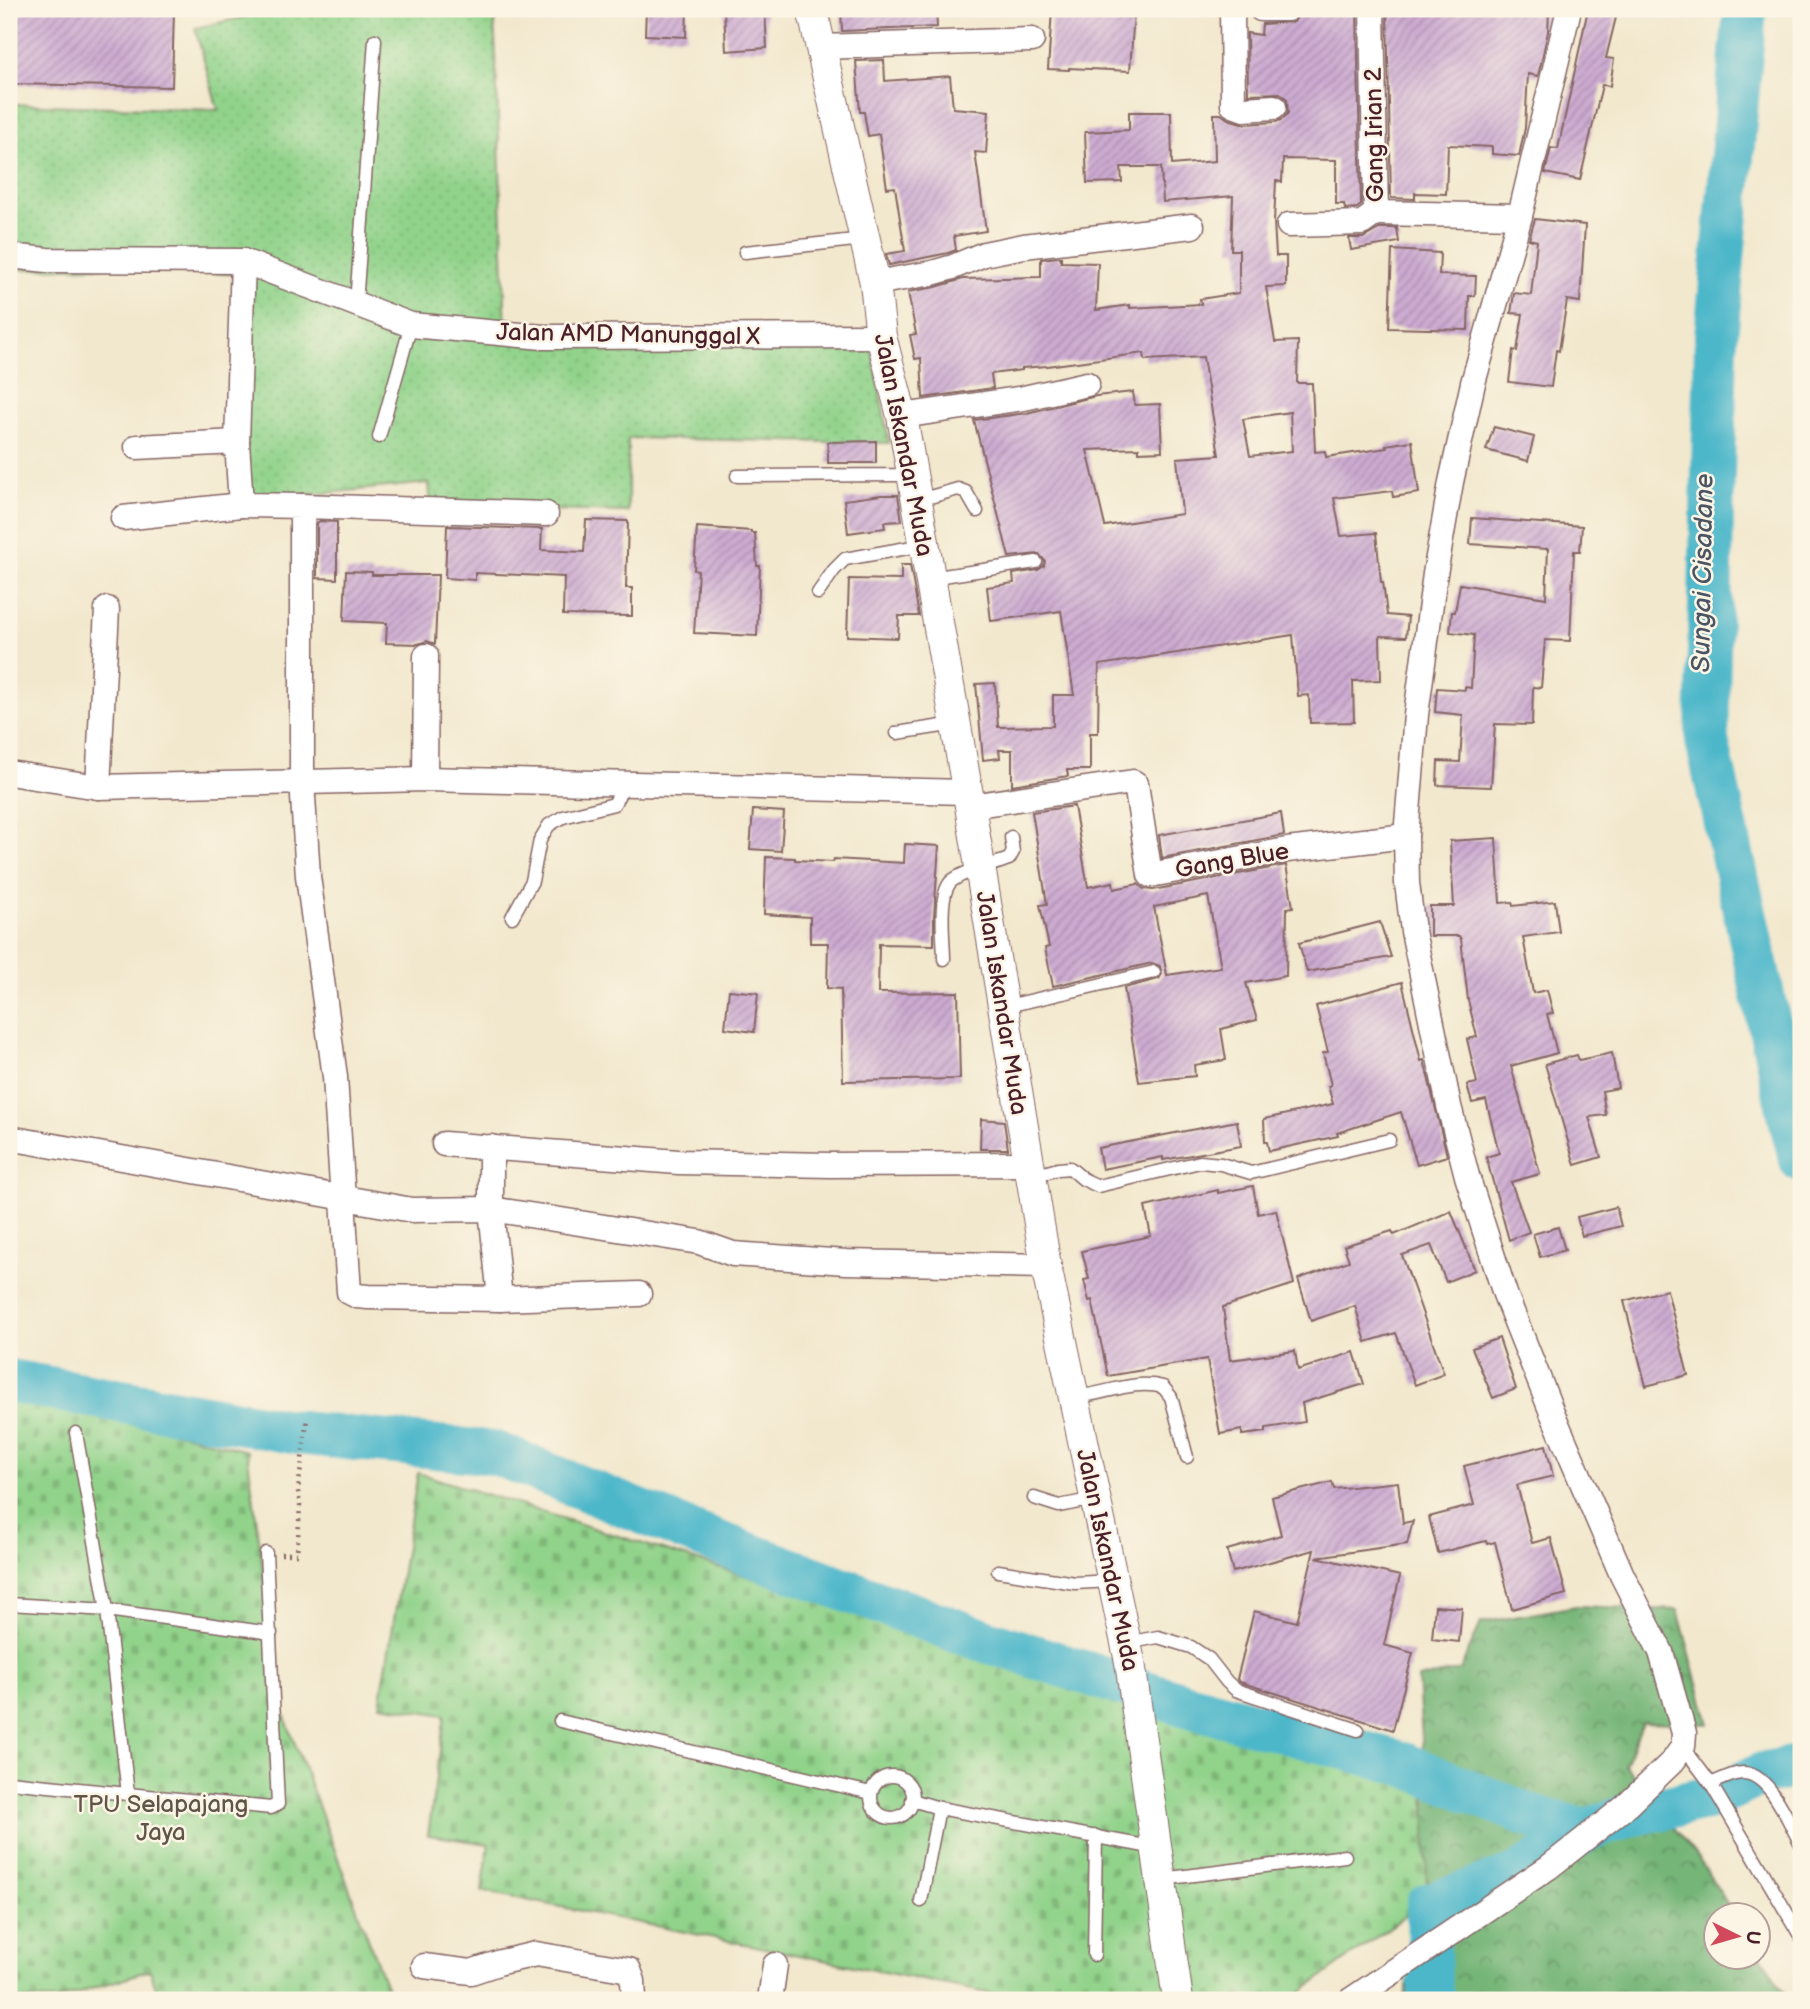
<svg xmlns="http://www.w3.org/2000/svg" width="1810" height="2009" font-family="'Balsamiq Sans',sans-serif">
  <defs>
    <pattern id="grass-dots" width="8" height="8" patternUnits="userSpaceOnUse" patternTransform="scale(1.75)"><rect width="8" height="8" fill="#91d38b"/><path d="M2 2h.1M6 6h.1" fill="none" stroke="#7fb578" stroke-width="1.8" stroke-linecap="round"/></pattern>
    <pattern id="forest-crowns" width="20" height="18" patternUnits="userSpaceOnUse" patternTransform="scale(1.75)"><rect width="20" height="18" fill="#74b577"/><path d="M2 6a3 3 0 1 1 6 0M12 15a3 3 0 1 1 6 0" fill="none" stroke="#619362"/></pattern>
    <pattern id="cemetery-stones" width="16" height="16" patternUnits="userSpaceOnUse" patternTransform="scale(1.75)"><rect width="16" height="16" fill="#91d38b"/><path d="M2 7V4a2 2 0 0 1 4 0v3zM10 15v-3a2 2 0 0 1 4 0v3z" fill="#7fb578"/></pattern>
    <pattern id="building-hatch" width="6" height="6" patternUnits="userSpaceOnUse" patternTransform="scale(1.75)"><rect width="6" height="6" fill="#cdabd2"/><path d="M-1 1l2-2M0 6l6-6M5 7l2-2" fill="none" stroke="#a88bab"/></pattern>
  </defs>
  <rect width="100%" height="100%" fill="#fcf5e5"/>
  <filter id="ink" filterUnits="userSpaceOnUse"><feTurbulence type="fractalNoise" baseFrequency=".0143" numOctaves="2"/><feDisplacementMap in="SourceGraphic" scale="14" xChannelSelector="R" yChannelSelector="G"/><feConvolveMatrix kernelMatrix="1 2 1 2 8 2 1 2 1" color-interpolation-filters="sRGB"/></filter>
  <filter id="wash" filterUnits="userSpaceOnUse"><feTurbulence type="fractalNoise" baseFrequency=".00686" numOctaves="4" result="noise"/><feDisplacementMap in="SourceGraphic" scale="28" xChannelSelector="R" yChannelSelector="G"/><feGaussianBlur stdDeviation="1.57" result="paint"/><feColorMatrix in="noise" values="0 0 0 0 0 0 0 0 0 0 0 0 0 0 0 0 0 1.4 0 .05"/><feComposite in="paint" operator="in"/></filter>
  <g filter="url(#wash)">
    <rect width="100%" height="100%" fill="#f2e8ce"/>
    <polygon fill="url(#grass-dots)" stroke="#6e795b" stroke-width="2" points="282,9 494,9 506,332 869,333 889,443 628,438 628,512 431,507 429,483 243,501 242,275 122,266 9,270 9,104 218,110 195,28"/>
    <polygon fill="url(#forest-crowns)" stroke="#5f6a51" stroke-width="2" points="1576,1606 1678,1610 1709,1724 1643,1722 1625,1765 1698,1858 1734,1914 1716,1914 1716,1956 1758,1956 1758,1951 1789,2000 1404,2000 1427,1900 1425,1785 1418,1679 1460,1670 1481,1623"/>
    <g fill="url(#cemetery-stones)" stroke="#6e795b" stroke-width="2">
      <polygon points="9,1388 247,1451 282,1709 391,2000 160,2000 150,1970 57,2000 9,2000"/>
      <polygon points="418,1473 1105,1689 1425,1785 1427,1900 1290,2000 1022,2000 482,1891 489,1844 428,1835 445,1715 380,1705"/>
    </g>
    <g fill="none" stroke-linecap="round" stroke-linejoin="round">
      <g stroke="#4db7ca" stroke-width="44">
        <polyline points="1745,9 1716,338 1707,741 1792,1127 1801,1160"/>
        <polyline points="9,1381 299,1433 495,1453 716,1542 971,1636 1183,1704 1401,1763 1528,1815 1585,1831"/>
        <polyline points="1434,2000 1430,1993 1428,1905 1518,1875 1585,1831 1630,1815 1710,1798 1765,1773 1801,1766"/>
      </g>
    </g>
    <g id="blocks">
      <g fill="url(#building-hatch)" fill-rule="evenodd">
        <polygon points="9,9 174,9 172,87 9,84"/>
        <polygon points="646,9 687,9 686,37 645,35"/>
        <polygon points="724,9 765,9 767,48 726,51"/>
        <polygon points="841,9 936,9 937,27 842,31"/>
        <path d="M1341,9H1357L1361,205L1357,208L1345,209L1344,204H1336V160L1283,159L1282,182L1276,181L1274,221L1276,256H1286V286L1266,287L1275,342L1298,341L1297,383H1312L1315,452L1325,451L1326,457L1387,448L1386,445L1412,441L1419,493L1393,497L1392,491L1334,498L1341,536L1376,533L1381,582H1383L1387,615L1408,617L1406,637L1380,636L1381,680L1353,681L1354,722L1310,723L1309,695L1298,696L1293,635L1099,665L1098,733H1090V770H1067L1068,776L1012,785V750H999L1000,758L983,760L976,684L995,683L998,727L1053,726V695H1074L1061,611L991,621L987,587L1014,583L1013,574L1038,570L1044,566L1045,561L1039,554L1009,557L974,420L1027,413L1096,396L1133,392L1135,405L1160,404L1162,451L1139,452V448L1087,450L1105,526L1182,514L1177,458L1219,455L1203,357L1145,360L1144,353L1047,366L1022,368V370L991,374L993,388L923,398L921,358L915,359L910,335L916,334L908,292L936,287L963,279L1041,277V259L1058,257H1061V262L1098,263L1096,310L1130,305V308L1201,304L1200,299L1239,293V250H1231L1233,196L1163,202L1161,167H1121L1122,182L1087,183L1085,132L1129,130V112H1171L1172,165L1215,161L1214,114H1221L1228,119L1245,124L1276,122L1283,119L1288,113L1287,99L1280,93L1248,94L1247,33L1261,35L1262,24L1294,22L1301,11L1341,14ZM1290,412L1292,451L1250,456L1243,419Z"/>
        <polygon points="1387,9 1521,9 1549,12 1548,32 1538,76 1528,74 1525,128 1519,156 1492,154 1492,147 1448,145 1446,194 1415,193 1415,199 1391,198"/>
        <polygon points="1588,9 1618,9 1606,58 1614,59 1610,86 1602,85 1580,180 1545,173 1551,148 1558,149"/>
        <polygon points="1052,10 1134,12 1130,71 1069,68 1069,70 1048,69"/>
        <polygon points="884,60 885,81 950,76 953,108 989,111 986,153 975,152 986,231 954,236 956,250 948,253 889,265 886,254 905,251 895,187 887,188 879,134 868,136 864,112 860,112 856,61"/>
        <polygon points="1535,219 1585,225 1580,302 1567,300 1559,351 1556,350 1551,387 1509,382 1513,350 1517,351 1523,314 1511,313 1514,293 1531,295 1537,241 1529,239"/>
        <polygon points="1381,228 1397,228 1399,242 1351,250 1349,238 1363,238"/>
        <polygon points="1392,250 1440,253 1439,275 1476,276 1475,296 1469,296 1468,330 1389,328"/>
        <polygon points="1494,427 1534,437 1528,461 1486,450"/>
        <polygon points="876,441 876,463 828,463 828,442"/>
        <polygon points="881,495 898,495 902,521 884,522 885,528 848,533 844,500"/>
        <polygon points="1472,518 1582,526 1580,551 1574,551 1570,641 1545,640 1541,688 1533,687 1532,725 1495,724 1491,787 1437,785 1438,761 1460,762 1463,715 1435,712 1437,688 1465,690 1465,687 1471,688 1474,635 1450,632 1452,612 1455,612 1460,584 1546,598 1548,549 1470,544"/>
        <polygon points="586,520 628,521 626,588 632,588 632,616 563,615 564,577 475,573 475,580 445,578 447,526 542,529 541,550 584,552"/>
        <polygon points="320,521 337,522 337,579 317,578 317,523"/>
        <polygon points="697,527 751,531 751,533 755,533 757,566 760,566 757,636 694,633 698,571 694,570"/>
        <polygon points="901,565 910,565 919,616 899,616 898,638 847,636 849,579 901,580"/>
        <polygon points="346,571 372,572 372,575 438,575 435,644 427,641 418,644 386,643 387,623 344,621"/>
        <path d="M1074,806L1088,887L1113,882L1114,889L1138,884L1144,889L1153,890L1286,865L1293,907L1287,908L1286,976L1246,983L1257,1020L1221,1029L1226,1060L1194,1065L1195,1076L1139,1082L1124,988L1159,979L1162,974L1160,966L1152,963L1053,986L1045,948L1049,947L1040,905L1047,904L1032,812ZM1208,896L1221,967L1167,975L1154,907Z"/>
        <polygon points="753,810 784,812 781,851 750,849"/>
        <polygon points="1281,813 1284,835 1162,858 1159,835"/>
        <polygon points="1496,838 1500,903 1512,902 1513,906 1555,901 1559,932 1523,937 1533,993 1547,990 1553,1013 1547,1014 1557,1053 1511,1066 1540,1174 1511,1182 1529,1232 1509,1240 1486,1157 1499,1153 1486,1100 1472,1103 1467,1085 1477,1083 1467,1039 1477,1037 1468,1000 1461,939 1459,936 1430,936 1430,906 1454,906 1450,841"/>
        <polygon points="905,844 939,846 934,916 934,945 879,944 878,993 958,992 960,1079 843,1081 841,989 827,988 828,943 810,943 810,917 764,914 766,857 795,858 795,860 833,862 834,859 904,863"/>
        <polygon points="1380,922 1391,957 1307,972 1299,943"/>
        <polygon points="1402,982 1421,1061 1424,1060 1447,1156 1417,1165 1401,1112 1337,1133 1338,1136 1269,1151 1267,1142 1265,1142 1264,1119 1333,1104 1328,1086 1331,1085 1323,1053 1328,1052 1316,1006"/>
        <polygon points="729,990 758,993 754,1032 725,1028"/>
        <polygon points="1612,1053 1618,1088 1602,1091 1606,1115 1589,1117 1601,1157 1575,1165 1545,1064 1577,1055 1579,1060"/>
        <polygon points="981,1119 1004,1121 1008,1149 980,1149"/>
        <polygon points="1237,1121 1241,1146 1163,1160 1163,1157 1102,1169 1098,1148"/>
        <polygon points="1253,1186 1258,1214 1276,1210 1294,1284 1223,1307 1230,1360 1295,1351 1298,1370 1354,1352 1364,1384 1302,1403 1305,1422 1266,1428 1266,1432 1242,1435 1242,1430 1220,1434 1207,1359 1108,1376 1092,1300 1089,1301 1084,1280 1089,1279 1082,1251 1151,1236 1145,1207 1218,1190 1218,1193"/>
        <polygon points="1616,1207 1621,1226 1582,1236 1577,1217"/>
        <polygon points="1451,1211 1475,1270 1446,1282 1431,1245 1402,1255 1444,1374 1415,1385 1396,1333 1366,1342 1355,1306 1311,1321 1298,1279 1349,1261 1344,1246 1392,1231 1394,1235"/>
        <polygon points="1558,1227 1565,1250 1540,1257 1533,1234"/>
        <polygon points="1667,1290 1688,1375 1646,1386 1624,1301"/>
        <polygon points="1499,1338 1516,1389 1493,1398 1472,1348"/>
        <polygon points="1546,1445 1553,1476 1517,1485 1532,1543 1551,1538 1566,1594 1512,1609 1495,1542 1487,1544 1486,1541 1438,1553 1429,1517 1474,1505 1464,1466"/>
        <polygon points="1332,1482 1334,1489 1398,1482 1403,1523 1413,1521 1407,1544 1316,1557 1400,1576 1384,1645 1413,1653 1393,1730 1240,1682 1237,1679 1254,1611 1297,1622 1314,1550 1233,1572 1227,1550 1281,1535 1272,1497"/>
        <polygon points="1435,1606 1462,1608 1459,1642 1432,1639"/>
      </g>
    </g>
  </g>
  <g filter="url(#ink)">
    <use href="#blocks" fill-opacity="0" stroke="#856564" stroke-width="2"/>
    <g fill="none" stroke-linecap="round" stroke-linejoin="round">
      <defs>
        <g id="service">
          <polyline points="745,252 864,239"/>
          <polyline points="356,304 375,40"/>
          <polyline points="379,437 411,325"/>
          <polyline points="737,476 896,475 911,473"/>
          <polyline points="916,501 958,489 966,492 977,511"/>
          <polyline points="930,578 1036,562"/>
          <polyline points="818,593 834,570 845,559 924,545"/>
          <polyline points="897,733 955,724"/>
          <polyline points="512,917 532,881 540,840 549,825 563,817 614,804 620,793 620,784"/>
          <path d="M944,959C944,941 937,891 953,880C969,869 991,866 1009,859L1013,852L1011,837"/>
          <polyline points="1003,1007 1154,972"/>
          <polyline points="1030,1177 1058,1169 1070,1168 1083,1179 1098,1186 1200,1162 1221,1164 1251,1173 1389,1140"/>
          <path d="M1074,1397C1104,1395 1133,1379 1163,1387L1171,1397L1187,1457"/>
          <polyline points="1034,1498 1059,1506 1095,1499"/>
          <polyline points="998,1571 1075,1583 1112,1581"/>
          <polyline points="9,1604 107,1610 271,1633"/>
          <polyline points="1127,1643 1158,1637 1191,1647 1209,1659 1227,1682 1236,1690 1358,1730"/>
          <polyline points="560,1721 871,1793"/>
          <polyline points="1683,1747 1711,1784 1801,1937"/>
          <circle cx="892" cy="1797" r="21"/>
          <polyline points="9,1782 128,1794 107,1610 76,1433"/>
          <path d="M1711,1784C1720,1780 1733,1773 1743,1773C1770,1773 1789,1823 1801,1844"/>
          <polyline points="128,1794 271,1808 278,1804 266,1553"/>
          <polyline points="912,1800 939,1808 1156,1848"/>
          <polyline points="1162,1879 1345,1856"/>
          <polyline points="921,1901 939,1808"/>
          <polyline points="1094,1955 1096,1836"/>
        </g>
        <g id="minor">
          <polyline points="1232,9 1233,105 1244,109 1274,107"/>
          <polyline points="1261,9 1287,9"/>
          <polyline points="820,47 1032,40"/>
          <polyline points="1376,213 1520,216"/>
          <polyline points="1289,225 1362,223 1376,213 1372,9"/>
          <polyline points="9,256 47,260 243,261 411,325 543,337 881,336"/>
          <polyline points="243,261 237,442 241,505 302,506 302,781 308,876 335,1077 349,1292 357,1296 368,1297 500,1299 639,1294"/>
          <polyline points="875,283 932,273 953,267 984,254 1024,246 1192,226"/>
          <polyline points="902,416 1024,398 1087,384"/>
          <polyline points="137,447 237,442"/>
          <polyline points="302,506 546,514"/>
          <polyline points="123,518 241,505"/>
          <polyline points="9,773 98,787 425,779 967,792"/>
          <polyline points="425,779 426,656"/>
          <polyline points="98,787 107,609"/>
          <polyline points="970,806 1133,782 1136,784 1150,875 1287,850 1406,836"/>
          <polyline points="9,1138 412,1210 491,1209 699,1242 733,1254 846,1262 1046,1266"/>
          <polyline points="444,1144 678,1162 830,1165 1028,1164"/>
          <polyline points="491,1147 491,1209 500,1299"/>
          <polyline points="424,1966 471,1972 501,1962 536,1954 629,1970 633,1981 634,2000"/>
          <polyline points="770,2000 775,1965"/>
          <polyline points="1351,2000 1549,1867 1625,1807 1673,1761 1683,1747 1684,1733 1661,1652 1622,1575 1551,1410 1505,1294 1467,1176 1449,1106 1413,931 1407,883 1406,836 1416,715 1435,574 1451,482 1473,383 1520,216 1569,9"/>
        </g>
        <polyline id="tertiary" points="812,9 875,283 881,336 902,416 970,806 1046,1266 1130,1662 1178,2000"/>
      </defs>
      <use href="#service" stroke="#856564" stroke-width="15"/>
      <use href="#minor" stroke="#856564" stroke-width="27"/>
      <use href="#tertiary" stroke="#856564" stroke-width="32"/>
      <polyline stroke="#856564" stroke-width="4.5" stroke-dasharray="2 5" stroke-linecap="butt" points="281,1554 297,1554 300,1506 298,1491 307,1419"/>
      <use href="#service" stroke="#fff" stroke-width="12"/>
      <use href="#minor" stroke="#fff" stroke-width="24"/>
      <use href="#tertiary" stroke="#fff" stroke-width="30"/>
    </g>
  </g>
  <g text-anchor="middle" stroke-width="5" stroke-linejoin="round" paint-order="stroke">
    <g font-size="24" fill="#4a1f2b" stroke="#fcf5e5">
      <text transform="translate(1374 135) rotate(-91)" y="8">Gang Irian 2</text>
      <text transform="translate(628 334) rotate(1)" y="8">Jalan AMD Manunggal X</text>
      <text transform="translate(904 445) rotate(79)" y="8">Jalan Iskandar Muda</text>
      <text transform="translate(1232 860) rotate(-10)" y="8">Gang Blue</text>
      <text transform="translate(1002 1003) rotate(81)" y="8">Jalan Iskandar Muda</text>
      <text transform="translate(1108 1560) rotate(78)" y="8">Jalan Iskandar Muda</text>
    </g>
    <g font-size="24" fill="#5f5548" stroke="#fcf5e5">
      <text x="161" y="1812">TPU Selapajang<tspan x="161" dy="28">Jaya</tspan></text>
    </g>
    <g font-size="26" font-style="italic" fill="#4b5463" stroke="#fcf5e5">
      <text transform="translate(1702 573) rotate(-89)" y="9">Sungai Cisadane</text>
    </g>
  </g>
  <rect width="1810" height="2009" fill="none" stroke="#fcf5e5" stroke-width="35"/>
  <g transform="translate(1737 1936) rotate(95)"><circle r="33" fill="#fcf5e5" stroke="#b59f9b" stroke-width="2"/>
  <path d="M0-5L12 26L0 18L-12 26Z" fill="#d1495b"/>
  <text y="-10" font-size="19" font-weight="bold" text-anchor="middle" fill="#4a1f2b">U</text>
  </g>
</svg>
